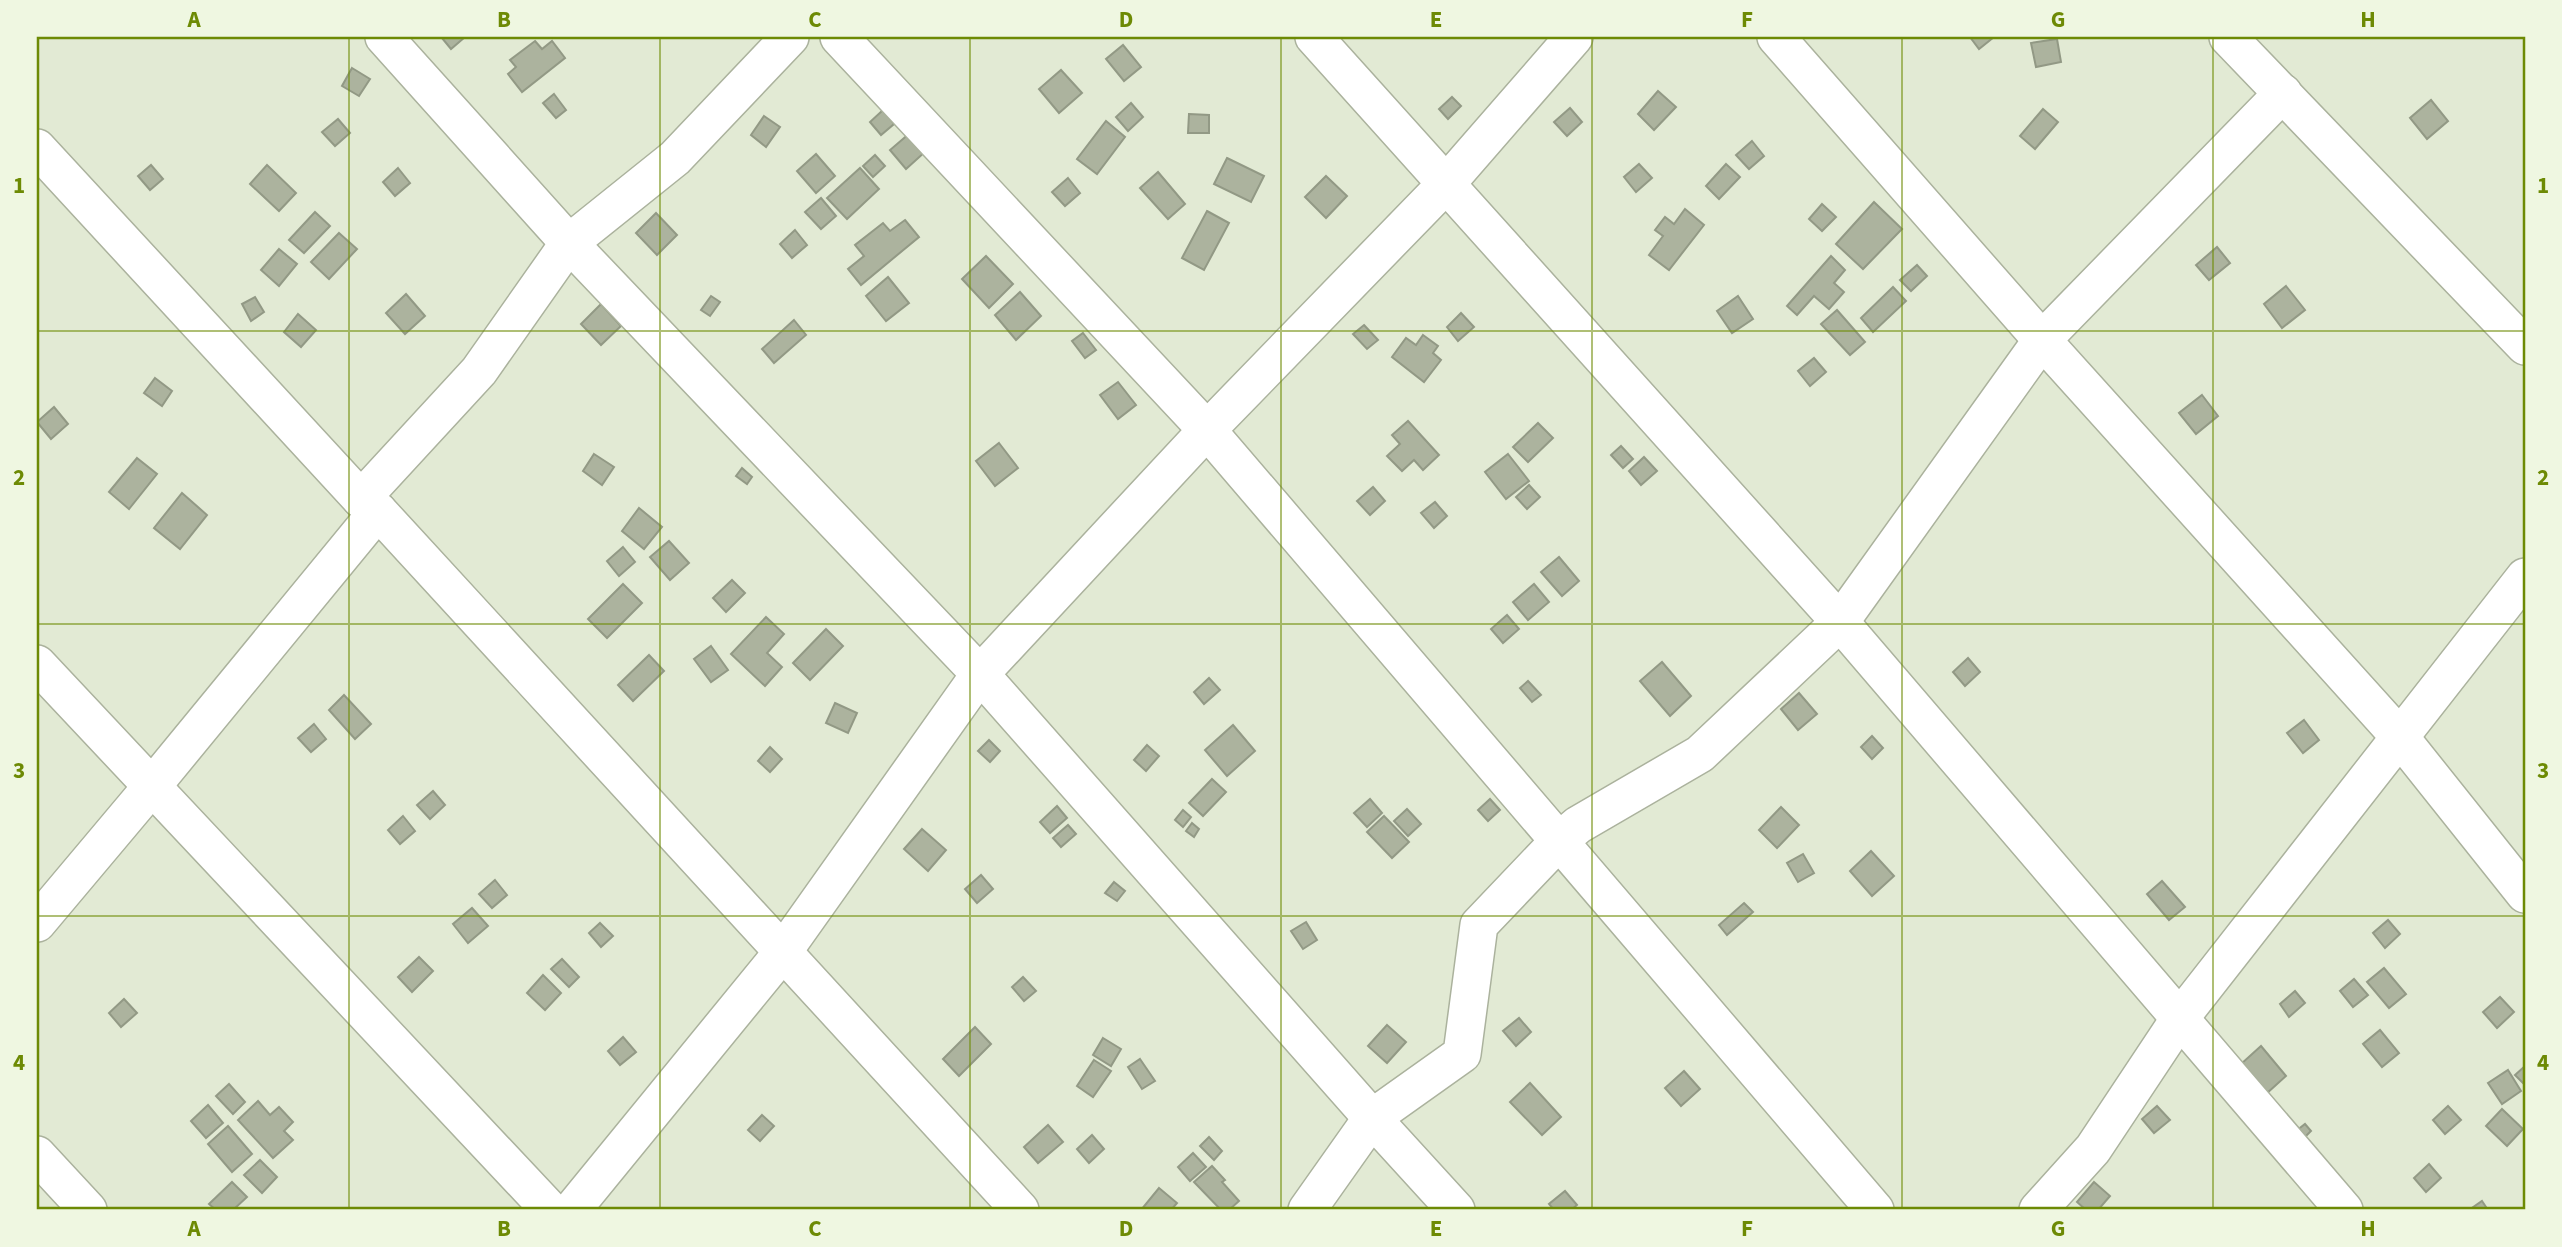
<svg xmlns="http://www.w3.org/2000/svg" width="2562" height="1247" font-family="'Source Sans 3',sans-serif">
  <rect width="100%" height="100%" fill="#e2ead4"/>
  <g fill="#acb39e" stroke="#929985" stroke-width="2">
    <polygon points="444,37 465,37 451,49 442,38"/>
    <polygon points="1970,37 1994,37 1979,49"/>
    <polygon points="2057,39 2061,62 2036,67 2031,43"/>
    <polygon points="535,41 542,49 552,41 565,58 522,92 508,74 516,67 510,60"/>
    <polygon points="1123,45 1141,67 1124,81 1106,59"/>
    <polygon points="352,68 370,79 359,96 342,86"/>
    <polygon points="1061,70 1082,93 1059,113 1039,89"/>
    <polygon points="1658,91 1676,107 1654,130 1638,114"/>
    <polygon points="554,94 566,110 556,118 543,103"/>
    <polygon points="1452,97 1461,106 1448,119 1439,109"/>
    <polygon points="2431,100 2448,121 2427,139 2410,118"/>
    <polygon points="1131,103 1143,117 1128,131 1116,117"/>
    <polygon points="1570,108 1582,122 1567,136 1554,122"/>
    <polygon points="2043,109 2058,122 2035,149 2020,136"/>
    <polygon points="883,110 894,124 881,135 870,122"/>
    <polygon points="1189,114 1209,115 1209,133 1188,133"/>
    <polygon points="764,116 780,127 766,147 751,135"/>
    <polygon points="338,119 350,133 335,146 322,132"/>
    <polygon points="1106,121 1125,137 1097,174 1077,159"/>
    <polygon points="910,133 926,151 906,169 890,150"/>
    <polygon points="1752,141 1764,156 1749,169 1736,155"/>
    <polygon points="816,154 835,176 816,193 797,171"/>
    <polygon points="875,155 885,166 873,177 863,166"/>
    <polygon points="1227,158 1264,176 1251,202 1214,184"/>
    <polygon points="1639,164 1652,178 1636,192 1624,177"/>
    <polygon points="1726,164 1740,177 1719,199 1706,186"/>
    <polygon points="151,165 163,179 150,190 138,176"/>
    <polygon points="267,165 296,193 279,211 250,184"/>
    <polygon points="398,168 410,183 395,196 383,182"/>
    <polygon points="860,168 879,189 847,219 827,198"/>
    <polygon points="1158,172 1185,204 1168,219 1140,188"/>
    <polygon points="1326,176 1347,196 1326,218 1305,197"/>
    <polygon points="1068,178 1080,193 1065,206 1052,192"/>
    <polygon points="821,198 836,216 821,229 805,212"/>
    <polygon points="1874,202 1902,229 1863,269 1836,244"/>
    <polygon points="1822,204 1836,217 1822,231 1809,219"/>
    <polygon points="1685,209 1704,225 1669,270 1649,255 1663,236 1655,230 1665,217 1674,224"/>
    <polygon points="1207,211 1229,223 1204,270 1182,258"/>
    <polygon points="315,212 330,226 304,253 289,240"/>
    <polygon points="656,213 677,235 657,255 636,233"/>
    <polygon points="905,220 919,237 861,285 848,269 864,256 855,245 883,223 890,231"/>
    <polygon points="795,230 807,245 792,258 780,244"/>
    <polygon points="339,233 357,249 329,279 311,262"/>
    <polygon points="2217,247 2230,263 2209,280 2196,265"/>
    <polygon points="279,249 297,264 279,286 261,270"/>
    <polygon points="986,256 1013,284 989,308 962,279"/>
    <polygon points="1831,256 1845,270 1834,283 1844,292 1829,309 1814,296 1797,315 1787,306"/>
    <polygon points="1917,265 1927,276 1911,291 1900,280"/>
    <polygon points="888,277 909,303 886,321 866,296"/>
    <polygon points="2286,286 2305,310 2282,328 2264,304"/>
    <polygon points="1893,287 1906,301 1873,332 1861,318"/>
    <polygon points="1020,292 1041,316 1016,340 995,315"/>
    <polygon points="406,294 425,316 405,334 386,313"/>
    <polygon points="711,296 720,302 710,316 701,310"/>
    <polygon points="1738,296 1753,319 1732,333 1717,311"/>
    <polygon points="255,297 264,312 251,321 242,304"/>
    <polygon points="601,304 621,326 601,345 581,324"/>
    <polygon points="1837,310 1865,342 1850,355 1821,324"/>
    <polygon points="1461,313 1474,327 1458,341 1447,327"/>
    <polygon points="298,314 316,330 301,347 284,332"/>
    <polygon points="794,320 806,335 774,363 762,349"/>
    <polygon points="1364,325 1378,340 1367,349 1353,334"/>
    <polygon points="1083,333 1096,350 1085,358 1072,341"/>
    <polygon points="1423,335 1438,346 1433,353 1441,360 1424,382 1392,357 1406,338 1416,345"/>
    <polygon points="1814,358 1826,372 1810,386 1798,371"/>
    <polygon points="155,378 172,391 162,406 144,393"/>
    <polygon points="1118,382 1136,405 1118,419 1100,395"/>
    <polygon points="2202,395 2218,416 2196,434 2179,413"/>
    <polygon points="54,407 68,424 51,439 37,422"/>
    <polygon points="1408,421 1439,455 1423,470 1414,460 1402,471 1387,456 1400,444 1392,435"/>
    <polygon points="1538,423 1553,438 1528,462 1513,447"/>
    <polygon points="999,443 1018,468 995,486 976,461"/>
    <polygon points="1621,446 1633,459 1623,468 1611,455"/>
    <polygon points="594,454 614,467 602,485 583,471"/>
    <polygon points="1508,454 1529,481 1506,499 1485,472"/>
    <polygon points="1644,457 1657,471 1641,485 1629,471"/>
    <polygon points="137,458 157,474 129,509 109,492"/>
    <polygon points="742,468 752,477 747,484 736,476"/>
    <polygon points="1529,485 1540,497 1527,509 1516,497"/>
    <polygon points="1373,487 1385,501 1370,515 1357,501"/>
    <polygon points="182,493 207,515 180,549 154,528"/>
    <polygon points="1435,502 1447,516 1434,528 1421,513"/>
    <polygon points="639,508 662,527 644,549 622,531"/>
    <polygon points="669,541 689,563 670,580 650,557"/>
    <polygon points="623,547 635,562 619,576 607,561"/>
    <polygon points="1559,557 1579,581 1562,596 1541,572"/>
    <polygon points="732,580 745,593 726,612 713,598"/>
    <polygon points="623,584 642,603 607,638 588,619"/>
    <polygon points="1534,584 1549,602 1528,620 1513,602"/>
    <polygon points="1507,615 1519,629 1503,643 1491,629"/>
    <polygon points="766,617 784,634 767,653 782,667 765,686 731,654"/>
    <polygon points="826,629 843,646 810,680 793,663"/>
    <polygon points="711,646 728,670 711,682 694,659"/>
    <polygon points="649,655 664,671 633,701 618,685"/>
    <polygon points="1968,658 1980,672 1965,686 1953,672"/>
    <polygon points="1662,662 1691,696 1670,716 1640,681"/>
    <polygon points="1209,678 1220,690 1204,704 1194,692"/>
    <polygon points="1528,681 1541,695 1532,702 1520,688"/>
    <polygon points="1799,693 1817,714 1798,730 1781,709"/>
    <polygon points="344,695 371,724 355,739 329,710"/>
    <polygon points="835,703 857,713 848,733 826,723"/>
    <polygon points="2304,720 2319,740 2303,753 2287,733"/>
    <polygon points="314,724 326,739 311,752 298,738"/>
    <polygon points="1233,725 1255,751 1227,776 1205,750"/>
    <polygon points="1872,736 1883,748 1872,759 1861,747"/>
    <polygon points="989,740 1000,751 990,762 978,751"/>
    <polygon points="1147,745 1159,756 1146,771 1134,760"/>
    <polygon points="770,747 782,759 770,772 758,761"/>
    <polygon points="1212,779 1226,792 1203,816 1189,803"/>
    <polygon points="433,791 445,805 430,819 417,805"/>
    <polygon points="1370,799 1382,813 1367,827 1354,813"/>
    <polygon points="1490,799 1500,810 1488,821 1478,810"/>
    <polygon points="1057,806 1067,818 1050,833 1040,822"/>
    <polygon points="1781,807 1799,825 1777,848 1759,830"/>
    <polygon points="1407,809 1421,824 1408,836 1394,821"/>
    <polygon points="1183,810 1191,817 1183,827 1175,820"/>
    <polygon points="403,816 415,831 400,844 388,830"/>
    <polygon points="1384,816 1409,842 1392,858 1367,832"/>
    <polygon points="1192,823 1199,829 1194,837 1186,831"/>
    <polygon points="1068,825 1076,834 1061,847 1053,838"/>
    <polygon points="922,829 946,850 928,871 904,849"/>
    <polygon points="1871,851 1894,876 1872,896 1850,871"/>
    <polygon points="1803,854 1814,873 1798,882 1787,863"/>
    <polygon points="981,875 993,889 977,903 965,889"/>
    <polygon points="495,880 507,895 492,908 479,894"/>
    <polygon points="2162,881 2185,907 2169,920 2147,894"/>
    <polygon points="1114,882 1125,891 1117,901 1105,893"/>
    <polygon points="1744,903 1753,912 1727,935 1719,925"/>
    <polygon points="472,908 488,926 468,943 453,924"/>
    <polygon points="2388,920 2400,934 2385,948 2373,933"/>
    <polygon points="1306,922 1317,940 1303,949 1291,931"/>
    <polygon points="600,923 613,936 601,947 589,933"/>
    <polygon points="419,957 433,971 412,992 398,977"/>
    <polygon points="562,959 579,977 569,987 551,969"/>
    <polygon points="2384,968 2406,994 2389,1008 2367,982"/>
    <polygon points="543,975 561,993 545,1010 527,993"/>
    <polygon points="1023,977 1036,991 1024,1001 1012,987"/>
    <polygon points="2354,979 2368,995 2353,1007 2340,991"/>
    <polygon points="2295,991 2305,1003 2289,1017 2280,1004"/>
    <polygon points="2500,997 2514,1012 2497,1028 2483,1012"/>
    <polygon points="124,999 137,1013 121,1027 109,1013"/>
    <polygon points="1519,1018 1531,1032 1516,1046 1503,1031"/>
    <polygon points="1387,1025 1406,1042 1387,1063 1368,1046"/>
    <polygon points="975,1027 991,1044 959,1076 943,1059"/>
    <polygon points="2380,1030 2399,1053 2382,1067 2363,1044"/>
    <polygon points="623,1037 636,1052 620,1065 608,1051"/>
    <polygon points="1103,1038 1121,1049 1111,1066 1093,1055"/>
    <polygon points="2261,1046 2286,1076 2266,1094 2241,1064"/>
    <polygon points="1140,1059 1155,1081 1142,1089 1128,1067"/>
    <polygon points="1094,1060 1111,1071 1093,1097 1077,1086"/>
    <polygon points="2525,1066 2525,1085 2515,1075"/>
    <polygon points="2508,1070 2521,1091 2502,1104 2488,1083"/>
    <polygon points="1684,1071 1700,1089 1681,1106 1665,1088"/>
    <polygon points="1530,1083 1561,1117 1542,1135 1510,1102"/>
    <polygon points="229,1084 245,1102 233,1114 216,1096"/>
    <polygon points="258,1101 270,1115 279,1107 293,1122 284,1131 293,1140 273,1158 238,1120"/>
    <polygon points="208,1105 223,1123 206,1138 191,1121"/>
    <polygon points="2157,1106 2170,1120 2154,1133 2142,1119"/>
    <polygon points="2448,1106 2461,1120 2445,1134 2433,1120"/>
    <polygon points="2502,1109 2523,1129 2507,1146 2486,1126"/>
    <polygon points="762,1115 774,1126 760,1141 748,1130"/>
    <polygon points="2305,1124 2311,1131 2302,1140 2295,1132"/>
    <polygon points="1048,1125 1063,1142 1038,1163 1024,1147"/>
    <polygon points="228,1126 252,1154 232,1172 208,1144"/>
    <polygon points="1092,1135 1104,1149 1089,1163 1077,1149"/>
    <polygon points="1209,1137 1222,1151 1214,1160 1200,1146"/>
    <polygon points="1193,1153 1206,1167 1190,1181 1178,1167"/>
    <polygon points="260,1160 277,1177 262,1193 244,1175"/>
    <polygon points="2429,1164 2441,1178 2426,1192 2414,1178"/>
    <polygon points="1212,1166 1225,1180 1222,1182 1239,1201 1229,1210 1221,1210 1194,1182"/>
    <polygon points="232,1182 247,1197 233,1210 216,1210 209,1204"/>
    <polygon points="2094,1182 2110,1196 2098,1210 2086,1210 2077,1202"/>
    <polygon points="1159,1188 1177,1203 1171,1210 1141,1210"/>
    <polygon points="1565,1191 1577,1205 1571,1210 1554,1210 1549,1204"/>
    <polygon points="2482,1201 2488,1210 2469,1210"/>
  </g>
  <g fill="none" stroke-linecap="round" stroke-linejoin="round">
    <defs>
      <g id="minor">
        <polyline points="384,37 569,243 980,674 1372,1118 1456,1210"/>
        <polyline points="839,37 1207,430 1875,1210"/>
        <polyline points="1314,37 1840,622 2344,1210"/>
        <polyline points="1776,37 2042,340 2399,736 2525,894"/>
        <polyline points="2228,37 2525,346"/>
        <polyline points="37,148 361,499 378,511 1020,1210"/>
        <polyline points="361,499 479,371 569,243 675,158 790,37"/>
        <polyline points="37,664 550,1210"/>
        <polyline points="37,923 153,785 378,511"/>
        <polyline points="37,1155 88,1210"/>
        <polyline points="572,1210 782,953 980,674 1207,430 1446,184 1574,37"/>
        <polyline points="1307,1210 1372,1118 1462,1054 1479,925 1559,841 1578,825 1700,754 1840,622 2042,340 2283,93"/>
        <polyline points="2038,1210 2093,1149 2180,1018 2525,577"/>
      </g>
    </defs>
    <use href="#minor" stroke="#abb29d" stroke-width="40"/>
    <use href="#minor" stroke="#fff" stroke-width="37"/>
  </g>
  <path fill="none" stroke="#6d8a04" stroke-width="2" stroke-opacity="0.55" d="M349,37V1210M660,37V1210M970,37V1210M1281,37V1210M1592,37V1210M1902,37V1210M2213,37V1210M37,331H2525M37,624H2525M37,916H2525"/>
  <rect width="2562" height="1247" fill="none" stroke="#eff7e1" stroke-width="77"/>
  <rect x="38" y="38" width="2486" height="1170" fill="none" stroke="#6d8a04" stroke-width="2.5"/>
  <g font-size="23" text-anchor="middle" font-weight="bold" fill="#6d8a04">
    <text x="194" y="27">A</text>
    <text x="504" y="27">B</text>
    <text x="815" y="27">C</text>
    <text x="1126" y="27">D</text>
    <text x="1436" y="27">E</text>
    <text x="1747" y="27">F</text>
    <text x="2058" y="27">G</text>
    <text x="2368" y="27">H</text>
    <text x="19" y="193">1</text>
    <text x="2543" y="193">1</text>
    <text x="19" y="485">2</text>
    <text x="2543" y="485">2</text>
    <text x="19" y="778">3</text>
    <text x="2543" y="778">3</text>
    <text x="19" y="1070">4</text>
    <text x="2543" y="1070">4</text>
    <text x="194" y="1236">A</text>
    <text x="504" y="1236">B</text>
    <text x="815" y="1236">C</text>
    <text x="1126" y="1236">D</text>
    <text x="1436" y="1236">E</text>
    <text x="1747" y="1236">F</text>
    <text x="2058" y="1236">G</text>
    <text x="2368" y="1236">H</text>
  </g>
</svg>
